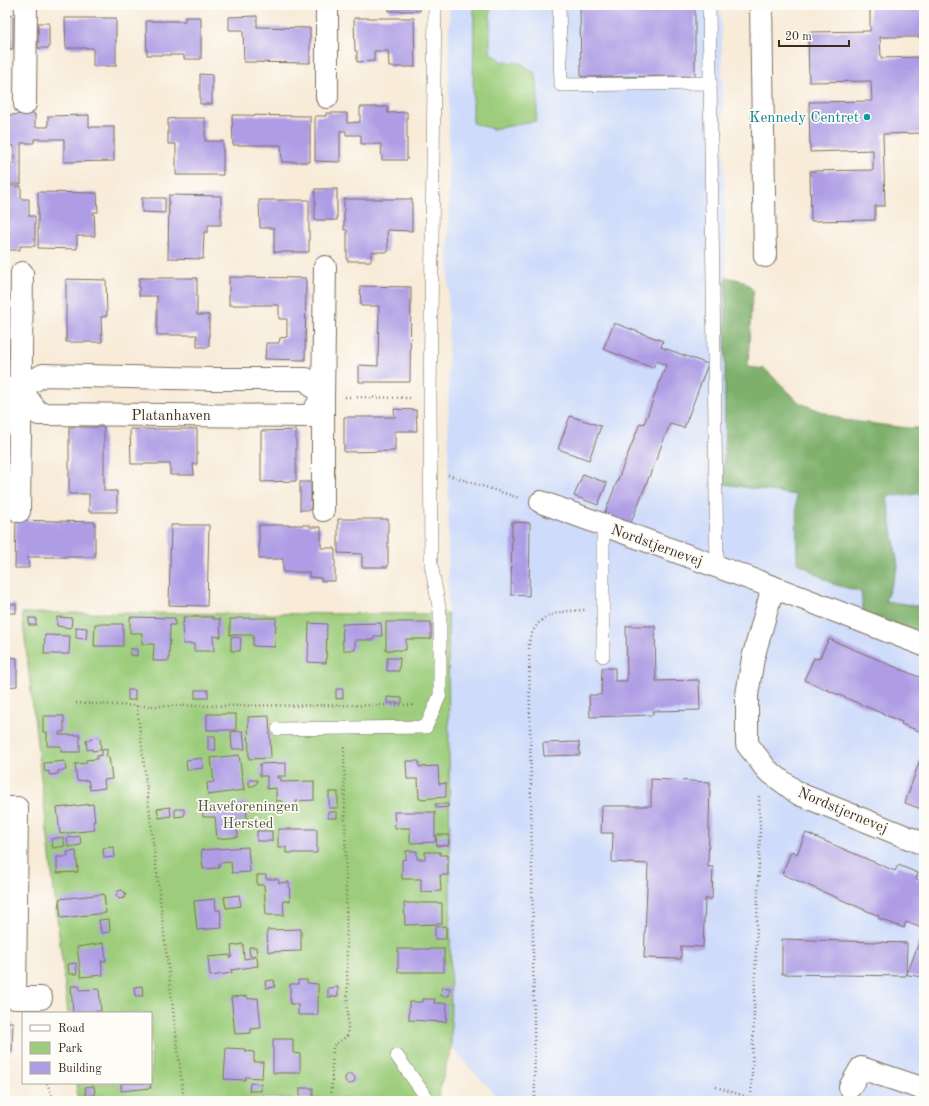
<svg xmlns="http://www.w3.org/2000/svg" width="929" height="1106" font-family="'Old Standard TT',serif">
  <rect width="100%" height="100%" fill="#fdfcf7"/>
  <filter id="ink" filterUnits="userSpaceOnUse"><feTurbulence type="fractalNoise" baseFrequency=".025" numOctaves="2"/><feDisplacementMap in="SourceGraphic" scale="8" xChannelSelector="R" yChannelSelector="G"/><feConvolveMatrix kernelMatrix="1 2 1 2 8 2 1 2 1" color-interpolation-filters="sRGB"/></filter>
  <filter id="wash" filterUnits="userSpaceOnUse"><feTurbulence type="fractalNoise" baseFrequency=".012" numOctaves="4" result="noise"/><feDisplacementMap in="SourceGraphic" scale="16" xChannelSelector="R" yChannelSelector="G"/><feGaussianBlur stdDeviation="0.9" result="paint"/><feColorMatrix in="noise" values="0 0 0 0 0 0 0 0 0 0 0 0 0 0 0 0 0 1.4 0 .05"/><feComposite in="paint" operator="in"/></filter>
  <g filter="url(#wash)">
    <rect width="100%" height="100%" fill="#f8ebd8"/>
    <polygon fill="#cedbfa" points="449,5 721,5 730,481 924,475 924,1101 501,1101 451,1047 448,614"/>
    <g fill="#9dcd7c" stroke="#6c7c4d">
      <polygon points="474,5 490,5 490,53 504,62 521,63 536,74 538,96 536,121 493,129 473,123"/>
      <polygon points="22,613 448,614 451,1047 437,1100 77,1096 76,1083 151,1083 151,1013 68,1013"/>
    </g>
    <polygon fill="#7eb06c" stroke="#5c6d45" points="726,277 744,281 754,291 751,307 748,367 765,369 800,403 844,420 907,428 924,428 924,494 887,496 898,567 885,601 924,607 924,636 863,612 861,592 833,584 797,562 796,495 724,484"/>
    <g id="blocks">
      <g fill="#ae9de5">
        <rect x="389" y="5" width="31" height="6"/>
        <polygon points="580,5 695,5 695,76 581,77"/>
        <polygon points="879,5 924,5 924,37 880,37 881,58 924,57 924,133 883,134 885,206 875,206 875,220 811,221 810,171 873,170 873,150 810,152 809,102 872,101 871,81 809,82 808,32 870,31 870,8 879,8"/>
        <polygon points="5,15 13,16 13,49 5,49"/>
        <polygon points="257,16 257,27 310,28 310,63 244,62 243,30 229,30 229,17"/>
        <polygon points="185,17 201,17 201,59 184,59 184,55 147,55 146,21 185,21"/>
        <polygon points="65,18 116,18 116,66 93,66 93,48 66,48"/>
        <polygon points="354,18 414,18 415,67 389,67 388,51 374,51 374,61 357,62 357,51 355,51"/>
        <rect x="38" y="23" width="11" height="25"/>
        <polygon points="200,74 212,75 212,104 200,104"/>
        <polygon points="360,107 388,107 388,113 407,112 407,160 382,160 381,144 361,144 361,135 346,135 346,131 340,131 340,162 315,161 315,116 326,116 326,113 347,113 347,123 360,122"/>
        <polygon points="35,114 35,127 48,127 48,116 89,115 89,127 114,127 114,161 64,162 64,139 34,139 34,143 21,143 21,184 5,184 5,164 14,164 14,146 9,145 9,115"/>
        <polygon points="232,115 310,116 310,162 282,162 281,145 233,145"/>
        <polygon points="177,118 205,118 205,141 223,141 223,175 176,175 176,144 168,144 168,119"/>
        <polygon points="7,186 21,186 21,199 29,199 29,216 35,216 35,246 20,246 20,250 5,250 5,219 8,218"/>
        <rect x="315" y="189" width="22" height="31"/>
        <polygon points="38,192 97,193 98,212 94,212 95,236 77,236 77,249 38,248"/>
        <polygon points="169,195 221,196 221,225 208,225 208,232 204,232 203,259 168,258"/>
        <polygon points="142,198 165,198 165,213 142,212"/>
        <polygon points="344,199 412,199 412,231 387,230 388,252 371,252 371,261 347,261 347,230 344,230"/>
        <polygon points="259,200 309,200 309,252 274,252 274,228 260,228"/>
        <polygon points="229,277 306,278 305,360 265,359 266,343 279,343 280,338 287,337 287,319 279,319 279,305 229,305"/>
        <polygon points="139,278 197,278 197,315 209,315 209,347 197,347 197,335 157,335 157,296 139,296"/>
        <polygon points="66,279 106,280 107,316 101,317 102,342 66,342"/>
        <polygon points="360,286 411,287 410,382 359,382 359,365 378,366 379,306 361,306"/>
        <polygon points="614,323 663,341 661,347 708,364 684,428 670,424 630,525 604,515 640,423 644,424 666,365 656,361 653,368 603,349"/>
        <rect x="5" y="327" width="3" height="32"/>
        <polygon points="394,409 416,410 417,431 395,431 395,451 344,452 344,417 395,417"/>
        <polygon points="570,416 601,426 589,460 558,449"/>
        <polygon points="69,427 104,427 104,491 117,491 117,512 89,512 89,494 69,494"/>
        <polygon points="130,429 197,429 197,464 193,464 194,475 170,475 170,464 131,464"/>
        <polygon points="296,430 296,481 261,482 261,431"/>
        <polygon points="583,474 607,483 598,505 574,496"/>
        <rect x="300" y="482" width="11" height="28"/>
        <polygon points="338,519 388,519 388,567 362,567 362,554 338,553"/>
        <polygon points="16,520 95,522 95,557 28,557 29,568 15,568"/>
        <polygon points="512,522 530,523 529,596 511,595"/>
        <polygon points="171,525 209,525 207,606 169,605"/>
        <polygon points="259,525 310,525 310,527 321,527 321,548 335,548 335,581 321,581 321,578 309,577 309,572 283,572 283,559 259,559"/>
        <rect x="5" y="604" width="11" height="9"/>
        <polygon points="57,617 72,618 71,628 57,626"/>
        <polygon points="130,617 175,618 175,625 170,625 169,661 153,661 154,644 142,644 142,633 130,633"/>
        <polygon points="183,617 213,617 213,619 220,619 221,637 213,636 214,651 194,651 194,644 183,644 182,623 184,623"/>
        <rect x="29" y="618" width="7" height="7"/>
        <polygon points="236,618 276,618 275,647 253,646 253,635 230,635 230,619 236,619"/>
        <polygon points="386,622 431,622 431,639 406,639 406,650 386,650"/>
        <polygon points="309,623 327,624 326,663 308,662"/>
        <polygon points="381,623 382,636 374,636 374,640 355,640 355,650 343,650 342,624"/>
        <polygon points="95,624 123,624 123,646 94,646"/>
        <polygon points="626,626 655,626 656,681 699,680 700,710 653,711 653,715 590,717 589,695 601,695 602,668 615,668 615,681 627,681"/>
        <polygon points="76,627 87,628 86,639 76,638"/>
        <polygon points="45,635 70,636 69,654 44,654"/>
        <polygon points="231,637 241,638 240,651 231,651"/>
        <polygon points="829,639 919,677 921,671 924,672 924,733 901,724 902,722 804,680 814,658 819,659"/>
        <polygon points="130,649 137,649 137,656 130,655"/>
        <polygon points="5,657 17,658 17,686 5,687"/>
        <polygon points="387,658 400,658 399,671 387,671"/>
        <polygon points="336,689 343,689 343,698 336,699"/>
        <rect x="128" y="690" width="7" height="10"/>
        <rect x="195" y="690" width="13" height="8"/>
        <polygon points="387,697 402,698 402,703 387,703"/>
        <rect x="207" y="714" width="29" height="16"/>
        <polygon points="43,716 64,716 64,732 59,732 59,735 80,735 80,752 61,752 61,746 47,746 47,732 43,732"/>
        <polygon points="269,716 271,758 249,759 248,717"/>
        <polygon points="243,731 245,749 232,749 231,732"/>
        <polygon points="208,736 215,736 216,750 208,750"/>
        <polygon points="100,737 101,750 92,751 92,749 87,750 86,740 91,740 91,738"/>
        <polygon points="579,742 580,755 544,756 543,743"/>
        <polygon points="924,748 924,810 905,803"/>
        <polygon points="107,749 107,754 106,755 106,757 109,757 112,779 104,780 105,788 90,790 88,780 77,781 75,764 86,763 86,760 97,759 97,756 102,755 102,750"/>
        <polygon points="239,755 244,790 208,795 207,783 214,782 211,758"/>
        <polygon points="202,758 203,768 187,770 186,760"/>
        <polygon points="65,761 66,770 58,771 58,774 49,775 49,771 45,772 44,763"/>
        <polygon points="406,761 419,761 419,767 438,766 439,784 446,783 446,797 419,799 418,779 407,779"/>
        <polygon points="286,763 286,776 277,776 277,778 281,778 281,782 314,781 314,800 296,801 297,811 283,811 282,801 276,801 276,788 267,789 267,776 260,776 260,764"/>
        <polygon points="651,779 710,782 708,867 713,867 712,899 705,899 703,947 681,946 681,959 644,958 648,864 612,862 613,833 601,833 602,806 651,806"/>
        <polygon points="249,780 257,780 257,783 254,786 249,786"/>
        <rect x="329" y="792" width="9" height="16"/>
        <polygon points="246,802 247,820 237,821 238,837 217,839 215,817 203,817 202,805 217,805 217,807 234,806 234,803"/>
        <polygon points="93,804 95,821 93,821 95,830 60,834 57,808"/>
        <polygon points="435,804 448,804 448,807 436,808"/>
        <polygon points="170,807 171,816 159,818 157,809"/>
        <polygon points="175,809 184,809 184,816 175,817"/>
        <rect x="328" y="812" width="9" height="6"/>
        <polygon points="394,812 435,812 435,842 410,843 410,828 395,828"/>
        <polygon points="278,829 317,829 317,853 286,853 286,847 278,847"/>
        <rect x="257" y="831" width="15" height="10"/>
        <polygon points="806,833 895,871 898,865 918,873 916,879 924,882 924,929 906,922 904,928 878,918 879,916 782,874 791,852 792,851 797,854"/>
        <polygon points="436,835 449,835 449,845 437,846"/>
        <polygon points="80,836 81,845 68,847 67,838"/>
        <polygon points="63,837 65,846 53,848 51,839"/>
        <polygon points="114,847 115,857 104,858 103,848"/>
        <polygon points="248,847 250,872 232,873 231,862 219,863 219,868 203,869 201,850"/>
        <polygon points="76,851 78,872 57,873 57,857 68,857 67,852"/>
        <polygon points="406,851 417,851 417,859 425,859 425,852 440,852 440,855 448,855 448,875 440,875 441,891 421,892 421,879 402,879 402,860 406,859"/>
        <polygon points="257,875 266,875 266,879 278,879 279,883 289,882 290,901 283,901 284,915 266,915 264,885 257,885"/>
        <polygon points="122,890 126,894 124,898 119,899 116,896 118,891"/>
        <polygon points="104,894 106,913 61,918 59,899"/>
        <polygon points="239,895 241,906 226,908 224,897"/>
        <polygon points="215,899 216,910 220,910 222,928 197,930 194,901"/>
        <polygon points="404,903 442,903 442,924 405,925"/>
        <polygon points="109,919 110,932 101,933 99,920"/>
        <polygon points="446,926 446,939 435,939 435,927"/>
        <polygon points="301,929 301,951 268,952 267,930"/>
        <polygon points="924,929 924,977 908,975 907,974"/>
        <polygon points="782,939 907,943 906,976 782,974"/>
        <polygon points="104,943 106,961 101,961 103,975 81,977 77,947"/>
        <polygon points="243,944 244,959 257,957 258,966 231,970 232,973 210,976 208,957 230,955 230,958 232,957 231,946"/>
        <polygon points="249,947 256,947 257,955 250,956"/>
        <rect x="398" y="949" width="46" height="23"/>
        <polygon points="76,963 77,974 69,974 68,964"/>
        <polygon points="274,980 275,987 266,988 265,981"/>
        <polygon points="298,980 307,980 307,983 318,984 318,1015 298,1015 298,1004 290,1004 290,984 298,984"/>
        <polygon points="71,986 79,986 80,990 99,989 101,1011 73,1013"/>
        <polygon points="142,986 143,996 135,996 134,987"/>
        <polygon points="338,987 338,996 328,997 328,988"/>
        <polygon points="442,987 450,988 449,996 441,996"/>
        <polygon points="247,996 248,999 258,998 261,1028 251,1029 251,1033 235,1034 231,997"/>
        <polygon points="423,999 435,999 434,1003 447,1003 446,1022 409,1020 409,1002 423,1002"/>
        <polygon points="5,1022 13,1022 12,1052 5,1052"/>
        <polygon points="273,1039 293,1039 293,1053 300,1054 300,1073 273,1073"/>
        <polygon points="226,1048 245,1049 245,1051 254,1052 254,1062 263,1062 262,1078 245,1077 245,1080 224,1079"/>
        <circle cx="350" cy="1079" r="5"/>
        <polygon points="121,1083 150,1083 151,1088 121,1091"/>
        <polygon points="250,1083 261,1084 261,1091 249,1091"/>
        <polygon points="94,1086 95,1095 86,1096 85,1087"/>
        <rect x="300" y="1088" width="13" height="10"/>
      </g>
    </g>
  </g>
  <g filter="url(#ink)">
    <use href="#blocks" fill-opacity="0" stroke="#7d6e5f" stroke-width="1"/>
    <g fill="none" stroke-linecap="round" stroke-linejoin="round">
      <defs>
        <g id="service">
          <polyline points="559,5 561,85 710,83"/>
          <polyline points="709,5 717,567"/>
          <polyline points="603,656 603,525"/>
          <polyline points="278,729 426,727 440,695 440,612 431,564 430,398 435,5"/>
          <polyline points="397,1056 429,1101"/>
        </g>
        <g id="minor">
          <polyline points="761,5 765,256"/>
          <polyline points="327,97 327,5"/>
          <polyline points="25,104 26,5"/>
          <polyline points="5,389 20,389 43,375 214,379 306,379 323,397 310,416 39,414 20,389"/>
          <polyline points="541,502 773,587 924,645"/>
          <polyline points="323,510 323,397 325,267"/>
          <polyline points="19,511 22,273"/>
          <polyline points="773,587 753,658 747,695 747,744 767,770 799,794 924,844"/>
          <polyline points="5,808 17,808 15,998 41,998"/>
          <polyline points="850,1087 861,1068 924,1089"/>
        </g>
      </defs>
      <use href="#service" stroke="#7d6e5f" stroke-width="14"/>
      <use href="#minor" stroke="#7d6e5f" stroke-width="24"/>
      <g stroke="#7d6e5f" stroke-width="2.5" stroke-dasharray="1 3" stroke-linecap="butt">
        <polyline points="345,397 412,398"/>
        <polyline points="448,475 519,498"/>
        <polyline points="76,703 137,706 415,705"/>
        <polyline points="137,706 184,1101"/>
        <polyline points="47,1083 54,1101"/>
        <polyline points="716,1087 751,1098 813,1101"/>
        <polyline points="331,1101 333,1046 347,1036 348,1030 344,747"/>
        <path d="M535,1101L529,642C537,612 560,611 586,610"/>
        <polyline points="751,1101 760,832 759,794"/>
      </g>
      <use href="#service" stroke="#fff" stroke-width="13"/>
      <use href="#minor" stroke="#fff" stroke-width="22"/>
    </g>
  </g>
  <circle fill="#0f9aa8" stroke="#fdfcf7" stroke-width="1.5" cx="867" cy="117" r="4"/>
  <g text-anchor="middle" stroke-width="3.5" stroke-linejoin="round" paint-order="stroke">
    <g font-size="15" fill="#0d838f" stroke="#fdfcf7" text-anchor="end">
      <text x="859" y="122">Kennedy Centret</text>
    </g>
    <g font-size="15" fill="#3b2a1e" stroke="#fdfcf7">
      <text x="171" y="420">Platanhaven</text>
      <text transform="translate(657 545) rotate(20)" y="5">Nordstjernevej</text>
      <text transform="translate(843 810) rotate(23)" y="5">Nordstjernevej</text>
    </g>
    <g font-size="15" fill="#585b3a" stroke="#fdfcf7">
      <text x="248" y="811">Haveforeningen<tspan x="248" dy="17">Hersted</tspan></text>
    </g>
  </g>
  <rect width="929" height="1106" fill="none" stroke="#fdfcf7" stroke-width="20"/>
  <rect x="22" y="1012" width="130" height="72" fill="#fdfcf7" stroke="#afa8a0"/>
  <rect x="30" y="1025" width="20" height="6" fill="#ffffff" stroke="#afa8a0"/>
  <text x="58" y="1032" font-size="12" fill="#3b2a1e">Road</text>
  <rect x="30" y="1042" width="20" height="12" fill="#9dcd7c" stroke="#afa8a0"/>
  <text x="58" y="1052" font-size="12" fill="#3b2a1e">Park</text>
  <rect x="30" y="1062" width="20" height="12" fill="#ae9de5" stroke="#afa8a0"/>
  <text x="58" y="1072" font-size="12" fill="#3b2a1e">Building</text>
  <path d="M779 40v6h70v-6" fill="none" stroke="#3b2a1e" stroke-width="2"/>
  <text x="785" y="40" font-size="12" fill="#3b2a1e" stroke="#fdfcf7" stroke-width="3" paint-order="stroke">20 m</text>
</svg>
